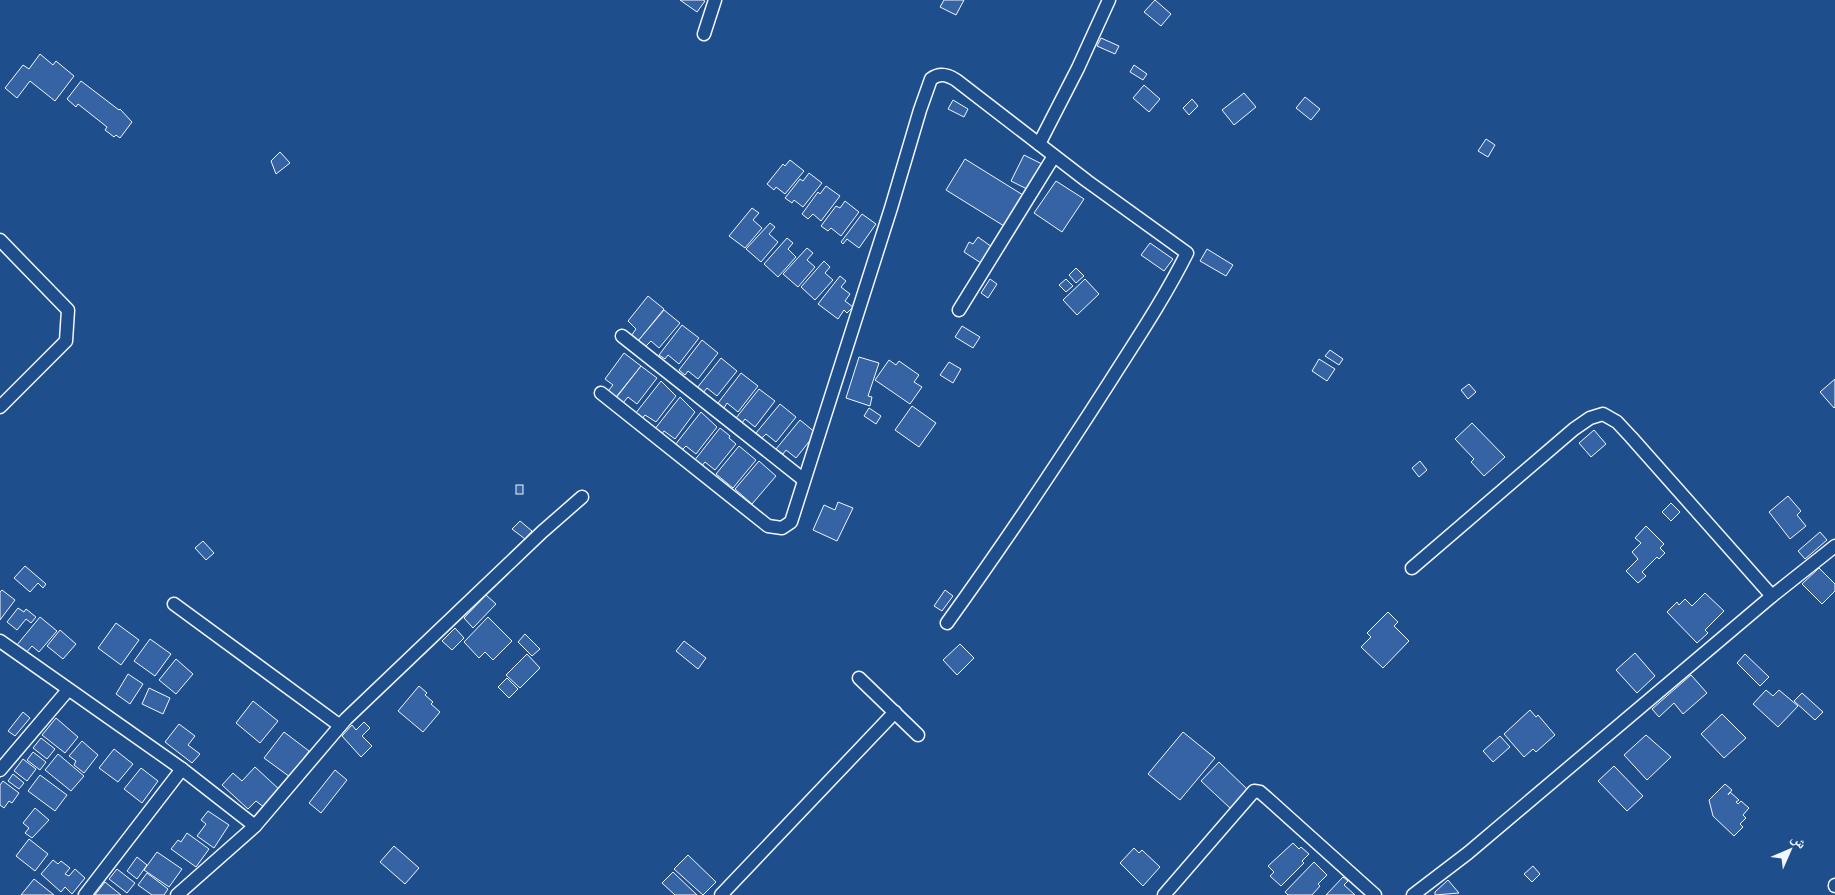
<svg xmlns="http://www.w3.org/2000/svg" width="1835" height="895" font-family="Georgia,'Noto Naskh Arabic',serif">
  <rect width="100%" height="100%" fill="#1f4e8c"/>
  <g fill="#3563a3" stroke="#f2f6ff">
    <polygon points="680,0 703,0 705,1 697,12"/>
    <polygon points="944,0 964,0 956,15 940,7"/>
    <polygon points="1155,0 1171,14 1161,26 1144,12"/>
    <polygon points="1101,38 1119,46 1115,54 1097,46"/>
    <polygon points="40,54 53,65 56,61 74,76 55,101 30,81 17,98 5,88 23,65 29,69"/>
    <polygon points="1134,65 1147,74 1143,80 1130,72"/>
    <polygon points="81,81 119,110 120,109 132,122 120,138 116,135 114,137 105,130 107,127 78,104 76,107 67,99"/>
    <polygon points="1144,85 1160,99 1149,112 1133,98"/>
    <polygon points="1244,93 1256,107 1234,125 1222,110"/>
    <polygon points="1305,97 1320,109 1311,120 1296,108"/>
    <polygon points="1192,99 1198,106 1189,115 1183,108"/>
    <polygon points="953,100 968,109 964,117 948,109"/>
    <polygon points="1486,139 1495,145 1488,157 1478,151"/>
    <polygon points="280,152 290,163 276,174 271,161"/>
    <polygon points="1024,155 1042,164 1029,190 1011,181"/>
    <polygon points="965,159 1023,195 1004,226 946,190"/>
    <polygon points="790,160 804,171 785,194 776,187 774,190 767,184 783,164 785,166"/>
    <polygon points="809,173 822,183 803,207 794,200 792,203 785,198 800,179 803,181"/>
    <polygon points="1056,181 1084,199 1062,232 1034,213"/>
    <polygon points="826,186 840,196 821,221 813,214 808,219 802,214 818,192 820,194"/>
    <polygon points="845,201 859,212 841,236 831,228 828,231 821,226 836,206 840,208"/>
    <polygon points="752,208 759,213 753,220 762,228 745,248 729,236"/>
    <polygon points="862,214 876,224 859,248 847,239 843,244 841,242"/>
    <polygon points="770,223 775,227 769,234 778,242 761,262 746,249"/>
    <polygon points="978,237 992,247 981,263 964,252 969,242 973,244"/>
    <polygon points="787,238 793,243 788,249 796,257 778,277 764,264"/>
    <polygon points="1150,243 1173,259 1164,271 1141,255"/>
    <polygon points="807,248 813,253 807,260 815,267 798,287 783,274"/>
    <polygon points="1207,249 1233,265 1226,276 1200,261"/>
    <polygon points="824,261 830,267 825,273 833,280 815,300 801,287"/>
    <polygon points="1076,268 1084,276 1076,283 1069,275"/>
    <polygon points="840,276 846,281 841,287 850,294 845,301 853,307 847,313 844,310 838,319 818,304"/>
    <polygon points="990,279 997,284 988,298 981,293"/>
    <polygon points="1066,279 1073,286 1066,292 1059,285"/>
    <polygon points="1085,279 1099,294 1077,315 1063,300"/>
    <polygon points="648,296 664,309 638,341 631,336 636,329 628,321"/>
    <polygon points="664,310 680,323 659,348 651,341 645,347 638,341"/>
    <polygon points="682,325 699,338 679,364 668,355 665,359 659,355"/>
    <polygon points="962,326 980,337 973,348 955,337"/>
    <polygon points="702,340 718,353 698,379 688,371 685,375 679,370"/>
    <polygon points="1330,350 1343,359 1339,365 1325,356"/>
    <polygon points="624,353 641,366 616,397 608,391 613,385 605,379"/>
    <polygon points="859,357 879,363 868,396 872,397 870,406 846,398"/>
    <polygon points="721,358 737,371 717,396 707,388 703,393 697,388"/>
    <polygon points="1319,359 1335,369 1327,381 1312,371"/>
    <polygon points="889,360 896,365 899,361 919,375 914,382 922,387 910,404 875,380"/>
    <polygon points="949,362 961,369 953,383 940,375"/>
    <polygon points="641,366 657,378 637,404 628,397 623,403 616,398"/>
    <polygon points="741,373 758,386 738,412 727,403 724,408 718,403"/>
    <polygon points="1835,379 1835,407 1834,408 1820,392"/>
    <polygon points="661,381 676,396 656,422 645,415 642,419 635,414"/>
    <polygon points="1469,384 1476,392 1468,399 1461,390"/>
    <polygon points="759,389 775,401 755,427 745,419 742,423 736,418"/>
    <polygon points="680,397 695,412 675,439 664,431 661,435 654,430"/>
    <polygon points="780,404 796,417 776,442 766,434 762,438 756,433"/>
    <polygon points="912,406 936,423 919,447 895,430"/>
    <polygon points="869,408 881,416 876,424 864,416"/>
    <polygon points="701,412 717,427 696,454 686,446 682,450 675,445"/>
    <polygon points="800,420 816,433 796,458 786,450 783,454 776,449"/>
    <polygon points="1472,423 1505,457 1484,476 1471,462 1474,459 1455,439"/>
    <polygon points="720,428 730,436 729,438 736,444 715,470 705,462 701,467 694,461"/>
    <polygon points="1594,430 1606,444 1591,457 1579,443"/>
    <polygon points="739,446 756,460 733,488 716,474"/>
    <polygon points="759,461 776,476 752,504 735,489"/>
    <polygon points="1420,461 1427,470 1419,477 1412,468"/>
    <rect x="516" y="485" width="7" height="9"/>
    <polygon points="1788,496 1801,511 1797,515 1806,526 1790,539 1769,512"/>
    <polygon points="838,502 853,508 837,541 813,530 824,505 835,510"/>
    <polygon points="1671,503 1680,512 1671,521 1662,512"/>
    <polygon points="520,521 532,531 525,539 512,529"/>
    <polygon points="1646,526 1664,544 1660,548 1665,553 1659,559 1657,557 1642,572 1646,576 1638,583 1626,571 1638,559 1632,552 1641,543 1635,538"/>
    <polygon points="1820,532 1827,540 1805,559 1798,551"/>
    <polygon points="203,541 214,553 206,560 195,548"/>
    <polygon points="25,566 46,584 43,588 38,583 30,592 14,578"/>
    <polygon points="1819,568 1835,584 1835,591 1822,604 1802,584"/>
    <polygon points="2,590 15,600 0,620 0,592"/>
    <polygon points="945,590 953,596 942,611 934,606"/>
    <polygon points="1705,593 1724,611 1705,630 1708,633 1697,643 1667,612 1677,602 1679,605 1685,599 1692,606"/>
    <polygon points="486,595 496,604 473,628 464,618"/>
    <polygon points="18,608 24,612 26,609 36,617 31,623 26,619 17,630 7,622"/>
    <polygon points="1388,612 1398,622 1394,626 1409,641 1383,668 1361,647 1371,637 1367,633"/>
    <polygon points="40,617 57,631 39,652 32,646 25,654 16,646"/>
    <polygon points="488,617 512,641 493,660 485,652 479,658 464,642"/>
    <polygon points="116,623 139,640 121,665 98,648"/>
    <polygon points="455,628 464,638 452,650 442,641"/>
    <polygon points="60,630 76,644 63,659 47,646"/>
    <polygon points="525,634 540,649 532,656 518,642"/>
    <polygon points="150,639 171,654 155,676 134,661"/>
    <polygon points="684,641 706,658 698,669 676,651"/>
    <polygon points="960,644 974,658 957,675 943,660"/>
    <polygon points="1635,653 1655,676 1637,693 1616,670"/>
    <polygon points="527,654 540,668 520,688 506,675"/>
    <polygon points="1745,654 1769,677 1760,686 1737,663"/>
    <polygon points="176,659 193,674 176,694 159,680"/>
    <polygon points="128,674 143,684 130,704 116,694"/>
    <polygon points="1691,675 1707,693 1683,714 1674,703 1659,717 1652,709"/>
    <polygon points="507,678 518,689 509,698 498,687"/>
    <polygon points="419,686 427,693 425,695 433,702 431,704 440,712 423,732 398,711"/>
    <polygon points="149,688 170,698 163,714 142,704"/>
    <polygon points="1766,690 1773,696 1779,690 1798,706 1778,727 1753,704"/>
    <polygon points="1802,693 1823,712 1815,720 1794,701"/>
    <polygon points="253,701 278,721 260,743 236,723"/>
    <polygon points="1530,710 1536,717 1538,715 1555,735 1536,752 1533,749 1524,757 1504,734"/>
    <polygon points="23,712 30,718 15,736 8,731"/>
    <polygon points="1722,714 1746,738 1724,758 1701,734"/>
    <polygon points="56,718 78,737 65,753 42,735"/>
    <polygon points="364,722 370,728 362,736 372,746 361,757 342,736 352,725 356,730"/>
    <polygon points="179,724 195,736 188,745 200,754 192,763 165,742"/>
    <polygon points="284,732 309,751 290,777 264,758"/>
    <polygon points="1183,732 1215,758 1180,800 1148,774"/>
    <polygon points="1646,735 1671,757 1647,780 1624,755"/>
    <polygon points="1500,736 1510,747 1493,762 1483,751"/>
    <polygon points="41,738 55,749 47,759 33,748"/>
    <polygon points="82,741 98,755 84,773 74,765 76,761 69,756"/>
    <polygon points="114,749 133,764 118,782 99,768"/>
    <polygon points="33,752 46,762 40,770 27,760"/>
    <polygon points="58,754 84,776 71,791 45,770"/>
    <polygon points="23,759 36,769 27,781 14,771"/>
    <polygon points="1219,762 1248,790 1230,808 1201,781"/>
    <polygon points="1614,766 1643,796 1627,811 1598,781"/>
    <polygon points="255,767 281,791 265,808 256,801 248,809 222,785 233,773 242,781"/>
    <polygon points="141,768 158,781 142,803 124,789"/>
    <polygon points="335,770 347,780 321,813 309,803"/>
    <polygon points="13,774 24,783 19,789 8,781"/>
    <polygon points="40,775 67,795 55,811 28,791"/>
    <polygon points="3,781 19,793 12,803 9,801 4,808 0,805 0,785"/>
    <polygon points="1725,784 1732,790 1728,795 1730,792 1739,800 1736,802 1738,804 1741,801 1749,808 1743,815 1746,818 1740,824 1743,827 1734,836 1713,816 1709,800"/>
    <polygon points="35,808 49,820 32,838 25,833 29,828 23,823"/>
    <polygon points="208,811 229,825 214,848 197,836 206,824 201,820"/>
    <polygon points="187,833 209,849 196,867 171,849 178,840 181,842"/>
    <polygon points="29,839 48,854 35,871 16,856"/>
    <polygon points="1293,843 1299,849 1301,847 1309,854 1302,861 1304,863 1281,886 1270,876 1274,872 1268,866"/>
    <polygon points="394,846 419,868 405,884 380,862"/>
    <polygon points="1134,848 1139,853 1142,850 1160,867 1143,886 1120,863"/>
    <polygon points="157,852 182,869 169,887 144,870"/>
    <polygon points="688,855 716,882 703,895 674,869"/>
    <polygon points="137,857 147,865 137,879 127,871"/>
    <polygon points="53,860 58,864 61,861 70,868 65,874 69,876 75,869 85,878 72,894 65,887 61,892 41,874"/>
    <polygon points="1314,862 1327,875 1318,884 1320,886 1312,895 1288,895 1285,892"/>
    <polygon points="1533,866 1540,874 1532,882 1524,874"/>
    <polygon points="117,869 135,883 127,893 109,879"/>
    <polygon points="673,872 697,895 675,895 662,883"/>
    <polygon points="147,873 168,889 164,895 152,895 138,885"/>
    <polygon points="1343,877 1348,881 1344,885 1355,895 1326,895"/>
    <polygon points="34,879 54,895 21,895"/>
    <polygon points="1448,880 1459,893 1435,895 1435,892"/>
    <polygon points="105,882 121,895 95,895"/>
  </g>
  <g fill="none" stroke-linecap="round" stroke-linejoin="round">
    <defs>
      <g id="minor">
        <polyline points="704,34 715,0"/>
        <polyline points="1039,144 1078,68 1109,0"/>
        <polyline points="0,240 68,310 66,341 0,407"/>
        <polyline points="959,310 1054,156"/>
        <polyline points="622,336 804,480"/>
        <path d="M601,393L768,526L782,528L791,522L891,208L920,110L931,79C940,72 948,75 956,80L1087,181L1187,253C1165,297 1137,339 1111,380C1058,463 1004,544 947,623"/>
        <polyline points="1412,568 1574,429 1590,418 1603,414 1617,422 1631,437 1772,596"/>
        <polyline points="174,604 339,725"/>
        <polyline points="0,641 182,769 255,826"/>
        <polyline points="859,678 918,735"/>
        <polyline points="0,770 68,690"/>
        <polyline points="1835,885 1835,886"/>
        <polyline points="85,895 182,769"/>
        <polyline points="177,895 255,826 346,719 542,532 582,497"/>
        <polyline points="721,895 895,712"/>
        <polyline points="1164,895 1254,791 1260,792 1267,798 1375,895"/>
        <polyline points="1413,895 1468,853 1772,596 1835,546"/>
      </g>
    </defs>
    <use href="#minor" stroke="#f2f6ff" stroke-width="15"/>
    <use href="#minor" stroke="#1f4e8c" stroke-width="12"/>
  </g>
  <g transform="translate(1790 850) rotate(45)" stroke="#1f4e8c" stroke-width="4" paint-order="stroke">
  <path d="M0-4L9 19L0 12L-9 19Z" fill="#f2f6ff"/>
  <text y="-8" font-size="14" font-weight="bold" text-anchor="middle" fill="#f2f6ff">ش</text>
  </g>
</svg>
